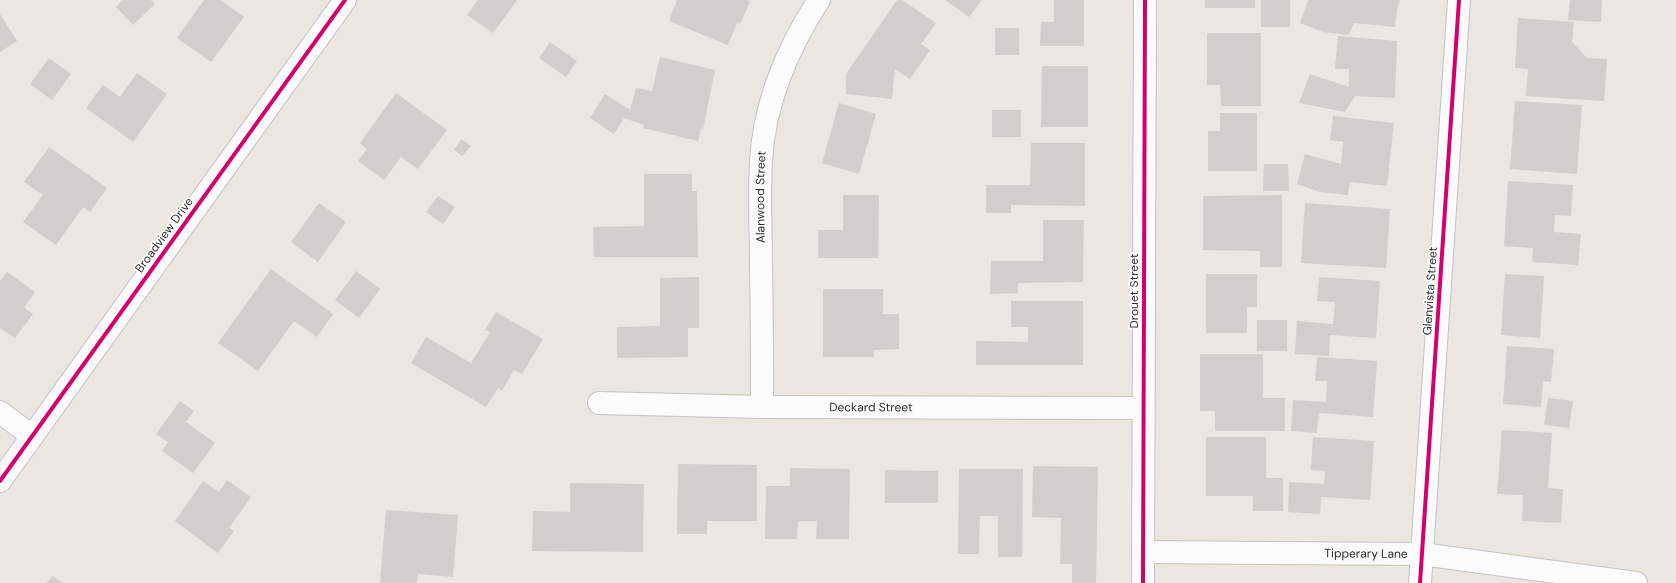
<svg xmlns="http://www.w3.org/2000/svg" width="1676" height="583" font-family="'DM Sans',sans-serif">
  <rect width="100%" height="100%" fill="#eae6e2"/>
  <g fill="#d1cecb">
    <polygon points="123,0 151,0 155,4 133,25 116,7"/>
    <polygon points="204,0 220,0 244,17 211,62 177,38"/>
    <polygon points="478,0 517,0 493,33 467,15"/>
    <polygon points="677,0 747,0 750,2 740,24 737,23 728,45 669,21"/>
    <polygon points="897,0 902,0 936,23 921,44 930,50 910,79 895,69 892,99 846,94 846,74"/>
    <polygon points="945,0 982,0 969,17"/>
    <polygon points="1054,0 1084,0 1084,46 1040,46 1041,22 1054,22"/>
    <rect x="1205" y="0" width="50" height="8"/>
    <rect x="1261" y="0" width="29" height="27"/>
    <polygon points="1308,0 1400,0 1397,9 1395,27 1354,23 1349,35 1323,32 1300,23"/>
    <polygon points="1570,0 1602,0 1601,22 1568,20"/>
    <polygon points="0,14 17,41 0,52"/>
    <polygon points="1518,18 1574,22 1572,42 1587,58 1607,59 1604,101 1526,96 1528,69 1515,68"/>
    <rect x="995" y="28" width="24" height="27"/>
    <polygon points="1207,33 1261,33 1261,106 1221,106 1220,85 1207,85"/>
    <polygon points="1338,36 1397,41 1395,98 1355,96 1345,112 1299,103 1310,74 1349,87 1349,69 1335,69"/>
    <polygon points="550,42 577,61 566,77 539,58"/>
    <polygon points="660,57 715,70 703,129 701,128 698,141 643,128 644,125 624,118 614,134 590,118 605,94 630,110 636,88 652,91"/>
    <polygon points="49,58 71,74 52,100 30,84"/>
    <polygon points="1042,66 1088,66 1088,127 1041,127"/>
    <polygon points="137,73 167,94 133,142 86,108 103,85 120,97"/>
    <polygon points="396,93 447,130 418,169 401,157 384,180 358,161 367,149 360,143"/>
    <polygon points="1515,101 1582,105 1577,174 1510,169"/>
    <polygon points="839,103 876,114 859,174 822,163"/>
    <rect x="992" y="110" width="29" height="27"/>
    <polygon points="1220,113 1257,113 1257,171 1208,171 1208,131 1220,131"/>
    <polygon points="1333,116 1394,123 1387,186 1350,182 1348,195 1320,192 1297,184 1305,154 1341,164 1343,142 1330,140"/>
    <polygon points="461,139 471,146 462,156 454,150"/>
    <polygon points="1031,143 1085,143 1085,206 1011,205 1011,213 986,213 986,185 1030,185"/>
    <polygon points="49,147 107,188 90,212 83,207 56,245 23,222 43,195 24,182"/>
    <polygon points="1264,164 1288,164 1289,191 1263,191"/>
    <polygon points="644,174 692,174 692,191 697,191 698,257 594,257 593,227 644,226"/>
    <polygon points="1508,181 1573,185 1571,216 1555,215 1554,232 1581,234 1578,265 1532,262 1533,248 1504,246"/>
    <polygon points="843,195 879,195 878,258 818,258 818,230 843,230"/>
    <polygon points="1282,195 1282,267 1260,267 1260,251 1203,250 1203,196"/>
    <polygon points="438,196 455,207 443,224 426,212"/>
    <polygon points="319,203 346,222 318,262 291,242"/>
    <polygon points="1305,203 1390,209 1386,268 1301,263"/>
    <polygon points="1043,220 1084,220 1083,282 1018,283 1018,293 990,294 991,261 1043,261"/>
    <polygon points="271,269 333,314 317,337 294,321 258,371 218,343"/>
    <polygon points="356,271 380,289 359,318 335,300"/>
    <polygon points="7,272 35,292 24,308 33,314 15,338 0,328 0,281"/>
    <polygon points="1206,274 1257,274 1257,307 1247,307 1247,333 1206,333"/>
    <polygon points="1505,274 1544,276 1540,338 1501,335"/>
    <polygon points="699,277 699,328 688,328 688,357 617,358 617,327 660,326 660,278"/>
    <polygon points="1319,277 1380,281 1376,338 1330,335 1329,356 1295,354 1297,321 1333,324 1335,302 1317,301"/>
    <polygon points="823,289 883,289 883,314 899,314 899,349 874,350 874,357 823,357"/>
    <polygon points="1011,301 1083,301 1083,365 976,365 976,341 1028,342 1028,327 1011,327"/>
    <polygon points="496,312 543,339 522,374 514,370 502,391 498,388 486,407 411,363 426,337 471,363 490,332 485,330"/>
    <rect x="1257" y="320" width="30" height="31"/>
    <polygon points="1507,346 1554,349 1551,382 1543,381 1541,407 1503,404"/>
    <polygon points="1200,354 1263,354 1263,398 1285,398 1285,431 1215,431 1215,411 1200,411"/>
    <polygon points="1317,357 1377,361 1373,417 1319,413 1317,433 1291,431 1293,400 1326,402 1327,381 1315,381"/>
    <polygon points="1548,398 1573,401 1569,428 1544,425"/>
    <polygon points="180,401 194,411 186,422 215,443 193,473 162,451 168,442 156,434"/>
    <polygon points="1502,430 1552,433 1548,488 1563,489 1561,523 1522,521 1523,495 1497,494"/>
    <polygon points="1206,437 1266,437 1266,478 1283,478 1283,511 1253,511 1253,496 1206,496"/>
    <polygon points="1313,437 1374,441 1370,500 1321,497 1320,514 1288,512 1289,482 1324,484 1325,471 1311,470"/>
    <polygon points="678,464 757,465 757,521 707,521 707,534 677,534"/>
    <polygon points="1033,466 1098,467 1096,583 1072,583 1072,564 1060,564 1061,518 1032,517"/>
    <polygon points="790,468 850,469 849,539 816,539 817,521 798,521 797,539 765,539 766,486 790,486"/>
    <polygon points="959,469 1023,469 1022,557 998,557 998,516 980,516 979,554 958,554"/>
    <polygon points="885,470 938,471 938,503 885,503"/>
    <polygon points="227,480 251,497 229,528 234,531 218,553 175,521 203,481 219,492"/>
    <polygon points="570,483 644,484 643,552 532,551 533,511 570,512"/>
    <polygon points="386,510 458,515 453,577 418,574 417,583 380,583"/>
    <polygon points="52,576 63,583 47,583"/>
  </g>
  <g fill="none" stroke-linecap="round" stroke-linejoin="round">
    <defs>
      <g id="street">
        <path id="s1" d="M599,403L762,407L1143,408"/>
        <path id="s2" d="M762,407C762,360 762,314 761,267C761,232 759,196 761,161C764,104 788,47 819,0"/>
        <polyline points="0,412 32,436"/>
        <polyline points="0,481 345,0"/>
        <path id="s3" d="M1143,552L1422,554L1636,583"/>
        <polyline points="1143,583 1145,0"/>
        <polyline points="1420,583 1459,0"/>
      </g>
    </defs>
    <use href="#street" stroke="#c4c3c3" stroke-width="24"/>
    <use href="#street" stroke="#fcfbfb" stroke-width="22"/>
    <defs>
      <g id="cycleway">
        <polyline points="0,481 345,0"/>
        <polyline points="1143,583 1145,0"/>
        <polyline points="1420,583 1459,0"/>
      </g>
    </defs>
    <use href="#cycleway" stroke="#fff" stroke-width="6"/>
    <use href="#cycleway" stroke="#d6006c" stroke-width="4"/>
  </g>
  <g text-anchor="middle" stroke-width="3.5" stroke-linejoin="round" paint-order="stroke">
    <g font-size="12" fill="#2c2c2c" stroke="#fff">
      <text dy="4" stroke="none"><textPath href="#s2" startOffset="210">Alanwood Street</textPath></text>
      <text transform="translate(164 235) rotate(-54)" y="4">Broadview Drive</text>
      <text transform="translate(1134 291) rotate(-90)" y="4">Drouet Street</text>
      <text transform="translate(1430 291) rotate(-86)" y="4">Glenvista Street</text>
      <text dy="4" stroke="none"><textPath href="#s1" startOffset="272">Deckard Street</textPath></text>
      <text dy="4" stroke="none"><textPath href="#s3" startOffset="223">Tipperary Lane</textPath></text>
    </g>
  </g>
</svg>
